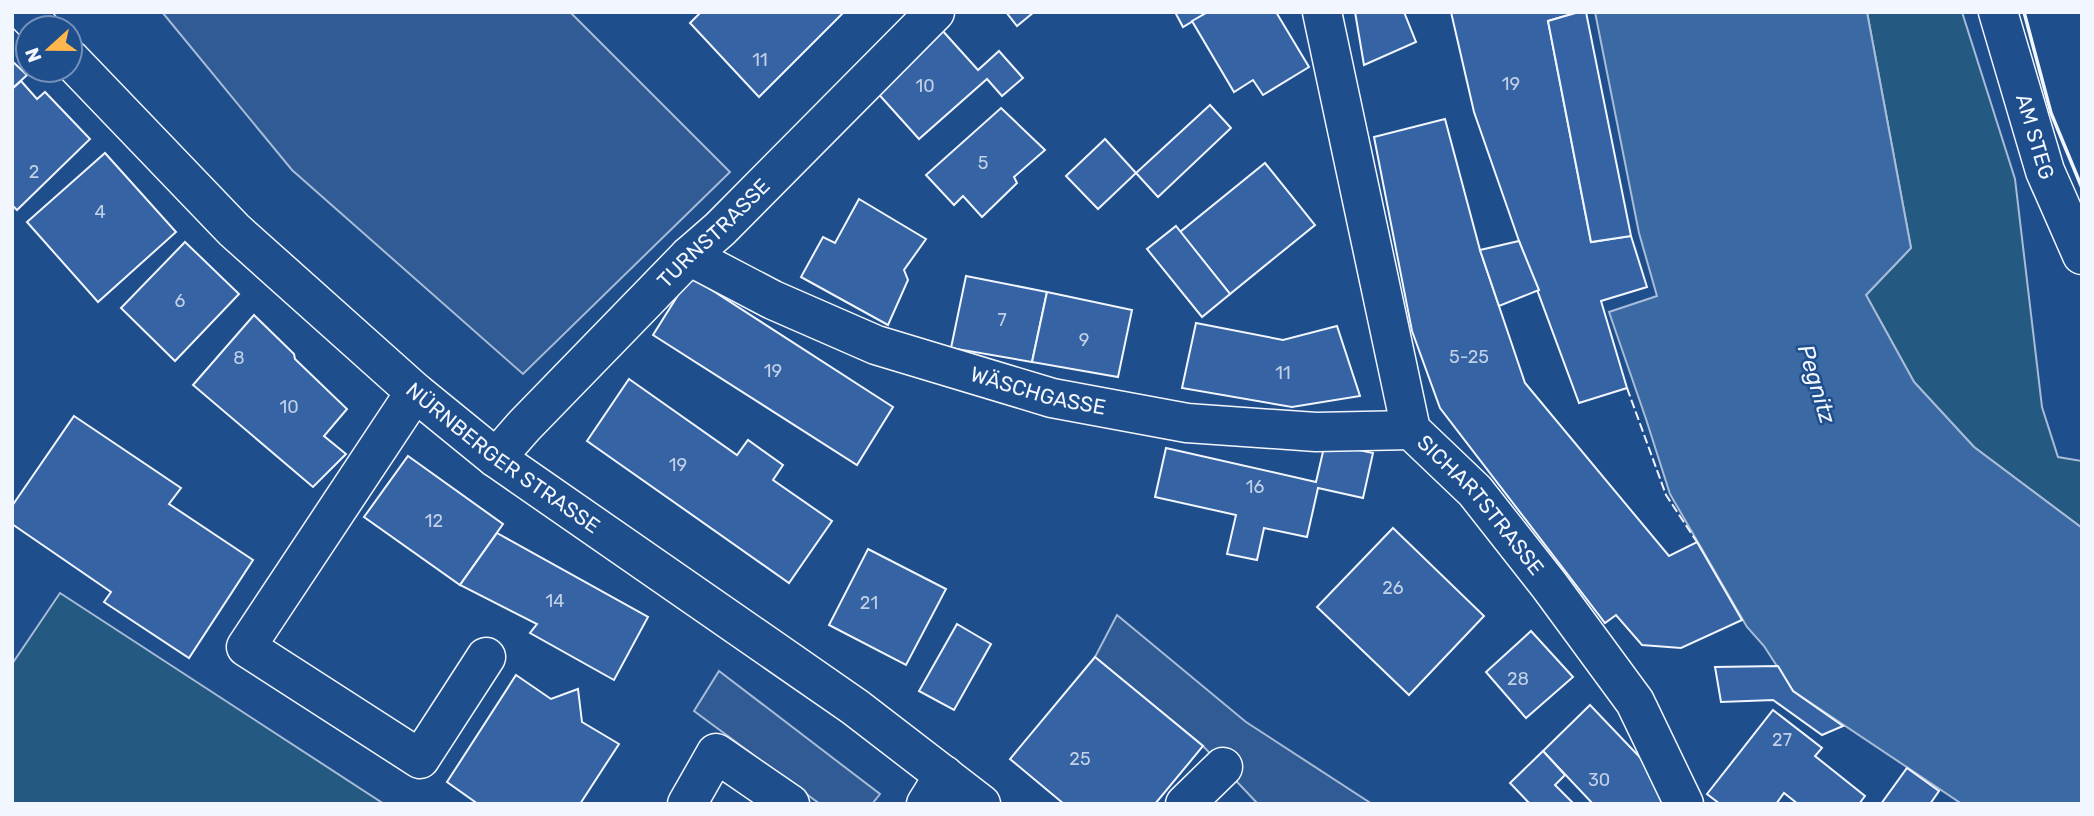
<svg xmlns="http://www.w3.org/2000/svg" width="2094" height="816" font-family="Rubik,sans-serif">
  <rect width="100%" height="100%" fill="#1f4e8c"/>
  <g fill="#245a82" stroke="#a8bbd7" stroke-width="2">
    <polygon points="1867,12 1962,12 2015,179 2042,407 2058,457 2082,461 2082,528 1974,447 1914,382 1866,295 1911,248"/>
    <polygon points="60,593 384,804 12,804 12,664"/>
  </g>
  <g fill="#305b95" stroke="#a8bbd7" stroke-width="2">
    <polygon points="162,12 570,12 730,172 523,374 292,170"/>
    <polygon points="1117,615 1246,722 1372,804 1258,804 1203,746 1095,657"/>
    <polygon points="719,671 880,794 872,804 820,804 694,711"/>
  </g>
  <polygon fill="#3b69a3" stroke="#a8bbd7" stroke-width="2" points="1595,12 1867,12 1911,248 1866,295 1914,382 1974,447 2082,528 2082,804 1962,804 1793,691 1764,646 1747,627 1670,494 1646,419 1609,312 1657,296 1639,233"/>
  <g fill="#3563a3" stroke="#f2f6ff" stroke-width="2">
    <polygon points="701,12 844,12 759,97 690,23"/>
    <polygon points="1006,12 1034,12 1017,26"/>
    <polygon points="1175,12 1208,12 1183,27"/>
    <polygon points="1208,12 1276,12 1309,67 1263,95 1253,80 1234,92 1192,21"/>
    <polygon points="1355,12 1404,12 1416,42 1364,65"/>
    <polygon points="1451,12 1579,12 1548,21 1591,242 1631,236 1647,287 1601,301 1627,388 1579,403 1519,241 1474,112"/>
    <polygon points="1579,12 1586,12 1631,236 1591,242 1548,21"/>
    <polygon points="941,29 978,70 999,51 1023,78 1002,96 987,79 919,139 874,89"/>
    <polygon points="12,61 27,75 12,89"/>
    <polygon points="21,81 37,99 45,92 90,139 17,210 12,205 12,89"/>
    <polygon points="1210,105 1231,128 1158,197 1136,173"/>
    <polygon points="1001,108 1045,150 1014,177 1017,183 982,217 963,196 954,205 926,175"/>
    <polygon points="1445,119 1480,250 1525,383 1669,556 1697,542 1742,620 1681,648 1642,645 1616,615 1605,623 1440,408 1412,331 1374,137"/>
    <polygon points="1105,139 1136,173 1098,209 1066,176"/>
    <polygon points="105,153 176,232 98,302 27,222"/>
    <polygon points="1265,163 1315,225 1230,294 1180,232"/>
    <polygon points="859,199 926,239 904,270 908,280 888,325 801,277 823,237 835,243"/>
    <polygon points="1176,226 1230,294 1202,317 1147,249"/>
    <polygon points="1519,241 1539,290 1499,306 1480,250"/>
    <polygon points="185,242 239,294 175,361 121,308"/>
    <polygon points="690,276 893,407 857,465 653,335"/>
    <polygon points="966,276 1047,292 1032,362 951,348"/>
    <polygon points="1047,292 1132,310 1118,377 1032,362"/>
    <polygon points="254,315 294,354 295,359 347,409 324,436 346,454 313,487 193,385"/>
    <polygon points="1196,323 1283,340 1337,326 1360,396 1292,407 1182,388"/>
    <polygon points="629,379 737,455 748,440 783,465 773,480 832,521 789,583 587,441"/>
    <polygon points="74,416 181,488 169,504 253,560 189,658 104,602 111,592 12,524 12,506"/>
    <polygon points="1325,443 1373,453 1363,498 1318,488 1307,537 1264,528 1257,560 1227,554 1236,515 1155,497 1166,448 1316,482"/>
    <polygon points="408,456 503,524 460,585 364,517"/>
    <polygon points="1393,528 1484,616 1409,695 1317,607"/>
    <polygon points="497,533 648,617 614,680 530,633 537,624 460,585"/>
    <polygon points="868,549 946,589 906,665 829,625"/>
    <polygon points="957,624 991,644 954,710 919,691"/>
    <polygon points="1531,631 1573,677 1526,718 1486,672"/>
    <polygon points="1095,657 1203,746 1155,804 1064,804 1010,759"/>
    <polygon points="1778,666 1793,691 1843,726 1822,735 1773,700 1721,702 1715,667"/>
    <polygon points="516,675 551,699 578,689 582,722 619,744 580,804 478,804 447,782"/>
    <polygon points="1590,705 1673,792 1661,804 1593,804 1543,751"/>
    <polygon points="1773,710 1822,748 1815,756 1865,796 1859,804 1798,804 1784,793 1776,804 1720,804 1707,794"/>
    <polygon points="1543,751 1565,775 1555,785 1574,804 1530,804 1510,783"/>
    <polygon points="1907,768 1939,791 1930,804 1881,804"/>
  </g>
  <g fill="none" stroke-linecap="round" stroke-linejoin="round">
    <defs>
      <g id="minor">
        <polyline points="25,12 40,28"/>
        <path id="s1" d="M1322,12L1411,430L1475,491L1549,585L1635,702L1684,804"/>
        <path id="s2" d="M1998,12L2045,171L2082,255"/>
        <path id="s3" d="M70,59L234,230L415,392L496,458L855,707L981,804"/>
        <path id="s4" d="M689,256L773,300L876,345L1052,398L1187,423L1316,432L1411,430"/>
        <polyline points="415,392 246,647 420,759 486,657"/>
        <path id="s5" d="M496,458L524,426L689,256L720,229L935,12"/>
        <polyline points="687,804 716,753 790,804"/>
        <polyline points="926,804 944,775"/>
        <polyline points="1185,804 1223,767"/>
      </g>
    </defs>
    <use href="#minor" stroke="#f2f6ff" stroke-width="41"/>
    <use href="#minor" stroke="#1f4e8c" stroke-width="38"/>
    <polyline stroke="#f2f6ff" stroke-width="2" stroke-dasharray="9 3.5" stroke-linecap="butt" points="1627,388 1666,495 1697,542"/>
    <polyline stroke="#f2f6ff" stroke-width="3.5" points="2024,12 2051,113 2082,188"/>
  </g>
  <g text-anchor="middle" stroke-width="5" stroke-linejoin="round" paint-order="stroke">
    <g font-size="18" fill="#c3d1e8">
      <text x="760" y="66">11</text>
      <text x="1511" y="90">19</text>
      <text x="925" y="92">10</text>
      <text x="983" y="169">5</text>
      <text x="34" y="178">2</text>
      <text x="100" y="218">4</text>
      <text x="180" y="307">6</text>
      <text x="1002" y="326">7</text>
      <text x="1084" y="346">9</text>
      <text x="1469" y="363">5-25</text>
      <text x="239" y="364">8</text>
      <text x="773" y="377">19</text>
      <text x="1283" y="379">11</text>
      <text x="289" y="413">10</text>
      <text x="678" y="471">19</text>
      <text x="1255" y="493">16</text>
      <text x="434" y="527">12</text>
      <text x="1393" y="594">26</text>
      <text x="555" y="607">14</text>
      <text x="869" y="609">21</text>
      <text x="1518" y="685">28</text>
      <text x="1782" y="746">27</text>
      <text x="1080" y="765">25</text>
      <text x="1599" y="786">30</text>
    </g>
    <g font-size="21" fill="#f2f6ff" stroke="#1f4e8c">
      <text dy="7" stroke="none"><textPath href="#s2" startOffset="130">AM STEG</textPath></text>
      <text dy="7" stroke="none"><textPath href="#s5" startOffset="313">TURNSTRASSE</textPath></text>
      <text dy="7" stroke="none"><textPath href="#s4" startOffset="376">WÄSCHGASSE</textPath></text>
      <text dy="7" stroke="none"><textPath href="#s3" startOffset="590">NÜRNBERGER STRASSE</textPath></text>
      <text dy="7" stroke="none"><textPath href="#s1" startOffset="530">SICHARTSTRASSE</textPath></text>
    </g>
    <g font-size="23" font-style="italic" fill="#f2f6ff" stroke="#1f4e8c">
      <text transform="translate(1817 384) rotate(73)" y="8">Pegnitz</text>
    </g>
  </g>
  <rect width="2094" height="816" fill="none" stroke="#f2f6ff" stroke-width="28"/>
  <g transform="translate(49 49) rotate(249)"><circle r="33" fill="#1f4e8c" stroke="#7391ba" stroke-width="2"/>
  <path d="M0-5L12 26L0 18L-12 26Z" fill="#ffb74d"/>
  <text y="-10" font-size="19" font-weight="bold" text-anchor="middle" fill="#f2f6ff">N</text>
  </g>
</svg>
